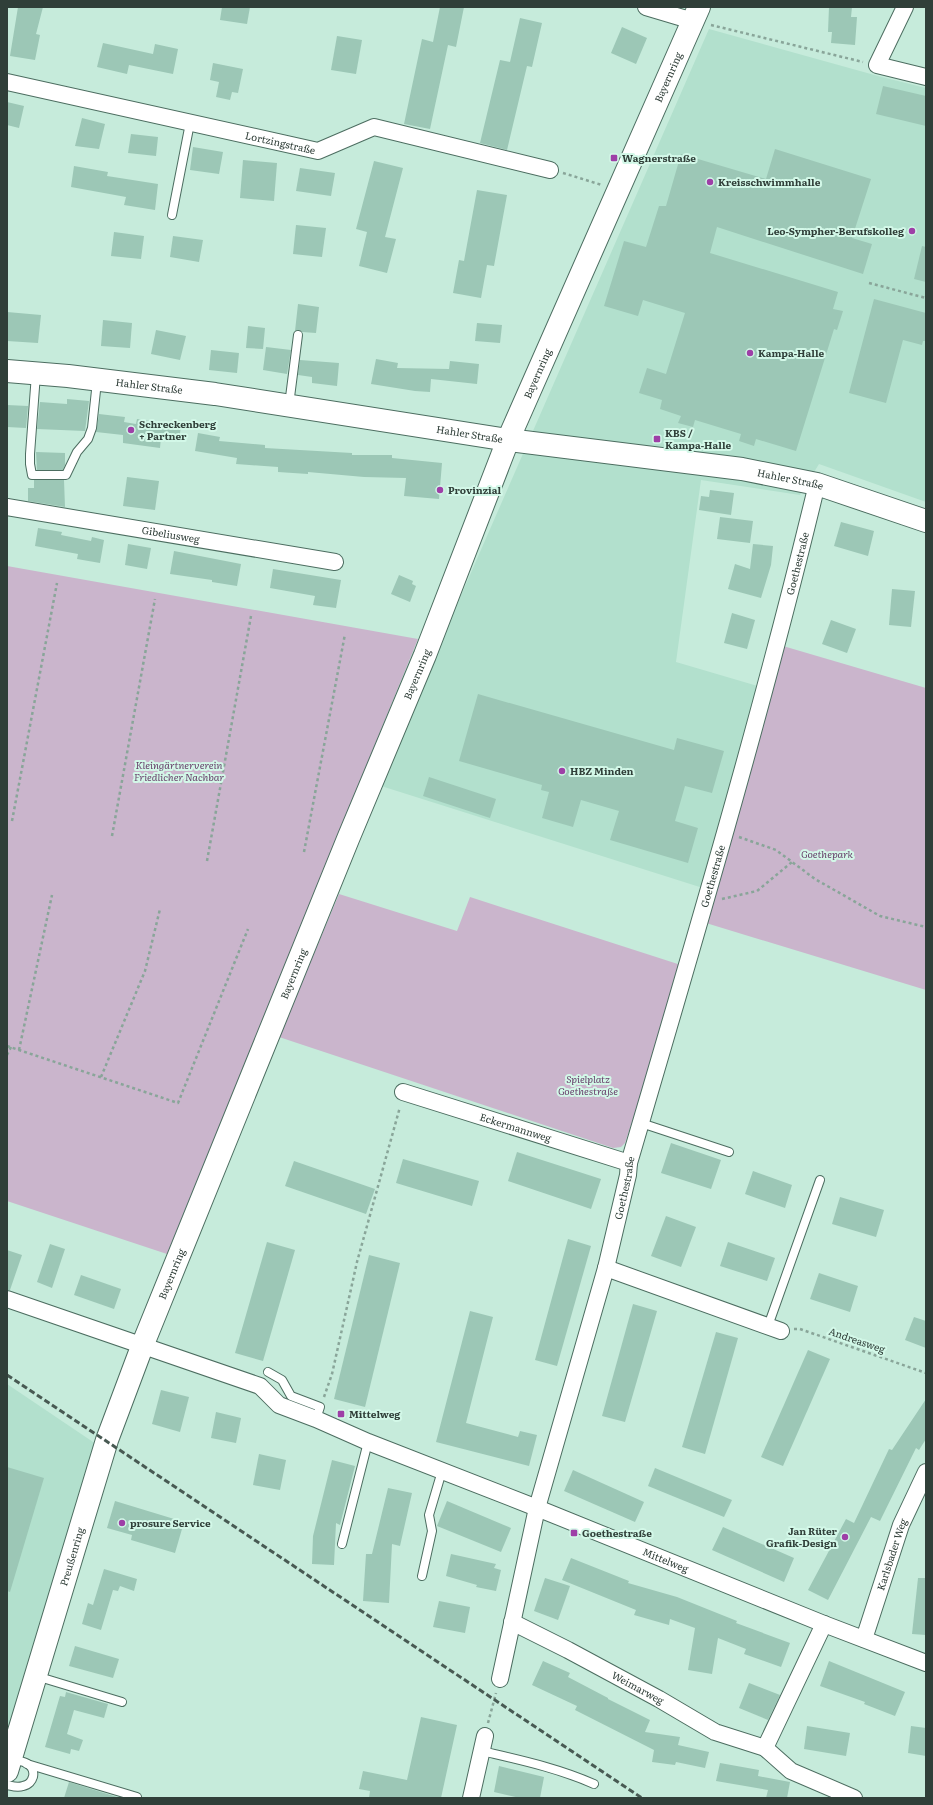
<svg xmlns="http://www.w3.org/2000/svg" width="933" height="1805" font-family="Literata,serif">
  <rect width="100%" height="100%" fill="#c6ebdb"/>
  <g fill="#b2e0cd">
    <polygon points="709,29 878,76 926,88 926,502 819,464 800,495 701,480 676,662 761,687 706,889 378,785"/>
    <polygon points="7,1384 99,1446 7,1744"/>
  </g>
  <g fill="#cab5cc">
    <polygon points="7,566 418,639 167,1254 7,1201"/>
    <polygon points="783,646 926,688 926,990 706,923"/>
    <polygon points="339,894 457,931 470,897 684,966 625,1143 621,1147 613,1148 279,1037"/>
  </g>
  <g fill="#9cc7b6">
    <polygon points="18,7 43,7 36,34 40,35 35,60 10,56"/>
    <polygon points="222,7 250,7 247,24 220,20"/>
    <polygon points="440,7 464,7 456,47 448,45 430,129 404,124 422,39 433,42"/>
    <polygon points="829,7 852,7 851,17 857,17 855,45 831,43 832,32 828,32"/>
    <polygon points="520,18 542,23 532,67 527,66 507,150 480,143 500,60 510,62"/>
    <polygon points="622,27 647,38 636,64 611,53"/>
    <polygon points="337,36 362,40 356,74 331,70"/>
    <polygon points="103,43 153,54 155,44 178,49 173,74 129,65 127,74 97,67"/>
    <polygon points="213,63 243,69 238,93 232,92 230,100 216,97 219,82 210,80"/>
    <polygon points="883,86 926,96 926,126 876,114"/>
    <polygon points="7,102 24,106 19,128 7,125"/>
    <polygon points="82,118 105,124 99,149 75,146"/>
    <polygon points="131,134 158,137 156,156 128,153"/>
    <polygon points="193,147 223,152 219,174 190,170"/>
    <polygon points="775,149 871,179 852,238 872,244 863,274 717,227 710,253 838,292 833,309 843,311 837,330 834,329 796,451 756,439 754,446 739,441 741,434 695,420 693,427 678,423 681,416 660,409 662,400 639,393 647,368 666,374 685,313 643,300 638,316 604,306 624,241 646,247 659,206 666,206 681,154 766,179"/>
    <polygon points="243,160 277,163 274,201 240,198"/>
    <polygon points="374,161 403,168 385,237 396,239 387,273 359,266 367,232 356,229"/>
    <polygon points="74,166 108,172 107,176 158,184 155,210 124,205 126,197 71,187"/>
    <polygon points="300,168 335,173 331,196 296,191"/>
    <polygon points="477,190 507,195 494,266 487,265 481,298 453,293 459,260 464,261"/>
    <polygon points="296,225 326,228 322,257 293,254"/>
    <polygon points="114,232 144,236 141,259 111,256"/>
    <polygon points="173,236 203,240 199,262 170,257"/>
    <polygon points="922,246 926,247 926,282 914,279"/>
    <polygon points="874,299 926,313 926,341 923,341 922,345 903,340 886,403 849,393"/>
    <polygon points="298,304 319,307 316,333 302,332 298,330 295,331"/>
    <polygon points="7,312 41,315 38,343 7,341"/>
    <polygon points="103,320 132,323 130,348 101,346"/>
    <polygon points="477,323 502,325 500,343 475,341"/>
    <polygon points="248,326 265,328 263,349 246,348"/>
    <polygon points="156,330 186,336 180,360 151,354"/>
    <polygon points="266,347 291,350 287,374 263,370"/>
    <polygon points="211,350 239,353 237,373 209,370"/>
    <polygon points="376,359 398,363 397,368 449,369 450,361 479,364 477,384 431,379 430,392 415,391 371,384"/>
    <polygon points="300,360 339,363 337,386 312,383 312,377 298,375"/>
    <polygon points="67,399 89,401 85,431 37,429 40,402 67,404"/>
    <polygon points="7,405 28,406 26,428 7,427"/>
    <polygon points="99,414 125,417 124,422 136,424 137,419 181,426 179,440 161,437 160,448 123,443 123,435 96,432"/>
    <polygon points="198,433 220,437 219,441 265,445 265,448 352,453 352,455 392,455 392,458 442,463 439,499 404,496 406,478 364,477 308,472 308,474 278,472 278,467 236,464 237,458 195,451"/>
    <polygon points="36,452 65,453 65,465 63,470 37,470"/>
    <polygon points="127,477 159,481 155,510 123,506"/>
    <polygon points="34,480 64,480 65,507 28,501 28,488 34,488"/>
    <polygon points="710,490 734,493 731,515 699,510 701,496 709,497"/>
    <polygon points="720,517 753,521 750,543 717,539"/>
    <polygon points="841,522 874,531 868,556 834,546"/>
    <polygon points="38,528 62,532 61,535 91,541 92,537 104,540 100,563 77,559 78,554 35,546"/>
    <polygon points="128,544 151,548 147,569 125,565"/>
    <polygon points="753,544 773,546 771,565 761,598 728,589 735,564 750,569"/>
    <polygon points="174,551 241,564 237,586 212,582 212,580 170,574"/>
    <polygon points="273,569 341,580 336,608 313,605 315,596 270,588"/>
    <polygon points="399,575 413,581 412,584 416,586 410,602 391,594"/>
    <polygon points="892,589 915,591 911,627 889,625"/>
    <polygon points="732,613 755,620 747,649 724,643"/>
    <polygon points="831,620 856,629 847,653 822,644"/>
    <polygon points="478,694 674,750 677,738 724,751 712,793 685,786 675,821 698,828 688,863 610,840 619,811 581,800 573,827 542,818 549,792 541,790 542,785 459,761"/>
    <polygon points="429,777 496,799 490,818 423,796"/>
    <polygon points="671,1143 721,1160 711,1189 661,1173"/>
    <polygon points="517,1152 601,1179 591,1209 508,1181"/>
    <polygon points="403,1159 479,1181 472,1206 396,1183"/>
    <polygon points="294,1161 375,1189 366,1214 285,1186"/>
    <polygon points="753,1171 792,1185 785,1208 745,1194"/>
    <polygon points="840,1197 884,1210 876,1237 832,1224"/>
    <polygon points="666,1216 696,1227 681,1267 651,1256"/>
    <polygon points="568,1239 591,1246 557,1366 535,1360"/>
    <polygon points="267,1242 295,1250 263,1361 235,1353"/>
    <polygon points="728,1242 775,1258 767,1281 720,1266"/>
    <polygon points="50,1244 65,1249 52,1288 37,1282"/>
    <polygon points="7,1250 22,1255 10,1290 7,1290"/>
    <polygon points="369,1255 400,1263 365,1407 334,1399"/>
    <polygon points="819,1273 858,1286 850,1312 810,1299"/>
    <polygon points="81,1275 121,1289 114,1309 74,1295"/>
    <polygon points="633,1304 657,1311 625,1422 602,1416"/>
    <polygon points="470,1311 493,1317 466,1423 518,1437 520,1431 537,1435 529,1466 436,1442"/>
    <polygon points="914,1317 926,1321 926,1348 905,1340"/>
    <polygon points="716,1332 738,1338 705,1454 682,1447"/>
    <polygon points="808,1350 830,1359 783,1466 761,1457"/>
    <polygon points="161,1390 189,1397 180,1432 152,1424"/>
    <polygon points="926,1399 926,1439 919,1450 916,1448 880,1521 871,1517 828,1600 808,1590 846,1519 854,1523 889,1449 892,1450"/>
    <polygon points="216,1412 241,1418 236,1443 211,1438"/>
    <polygon points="259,1454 286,1460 280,1490 253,1485"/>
    <polygon points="332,1460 355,1466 340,1525 336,1523 334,1565 312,1564 313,1536"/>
    <polygon points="7,1467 44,1478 10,1592 7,1591"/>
    <polygon points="655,1468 732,1500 724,1517 648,1486"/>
    <polygon points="573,1470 644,1502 635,1522 564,1491"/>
    <polygon points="388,1488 412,1493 400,1546 392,1544 389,1603 363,1601 366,1554 372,1554"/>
    <polygon points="115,1501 184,1522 175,1553 131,1540 132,1535 107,1528"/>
    <polygon points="447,1501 511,1528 501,1552 437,1526"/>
    <polygon points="723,1527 794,1558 784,1582 712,1550"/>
    <polygon points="451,1554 496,1564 494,1568 501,1570 496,1591 476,1587 477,1585 446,1576"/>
    <polygon points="571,1558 629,1581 628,1583 677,1597 737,1621 736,1623 790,1643 781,1667 744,1654 746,1649 718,1638 712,1674 688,1670 695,1628 670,1619 669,1625 634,1615 636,1610 562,1580"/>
    <polygon points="104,1569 137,1579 134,1591 120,1586 118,1591 113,1590 101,1630 82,1624 88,1603 93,1605"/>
    <polygon points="545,1578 570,1586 558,1620 534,1611"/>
    <polygon points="918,1578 926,1578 926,1635 912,1634"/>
    <polygon points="439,1601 470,1607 465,1633 433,1627"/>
    <polygon points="75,1646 119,1659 113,1678 69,1666"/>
    <polygon points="543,1661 570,1673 568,1677 608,1698 608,1699 650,1720 645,1732 680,1737 678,1745 709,1752 705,1768 676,1762 675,1765 652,1762 654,1750 575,1710 577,1706 532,1685"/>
    <polygon points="829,1661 905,1692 895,1716 864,1704 865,1702 820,1686"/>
    <polygon points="749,1683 780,1695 768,1720 739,1708"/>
    <polygon points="66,1692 108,1704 104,1718 74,1710 67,1734 83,1740 79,1751 71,1749 70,1754 45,1747 60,1696 65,1697"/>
    <polygon points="421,1717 457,1725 441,1798 369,1798 370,1791 359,1789 363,1771 407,1780"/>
    <polygon points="807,1726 850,1733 846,1756 804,1749"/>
    <polygon points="911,1726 926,1728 926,1756 908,1753"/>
    <polygon points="720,1763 759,1770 758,1776 790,1782 787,1798 766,1798 768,1790 716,1781"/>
    <polygon points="499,1766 544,1777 540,1798 520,1798 494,1792"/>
    <polygon points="69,1782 117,1797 117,1798 64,1798"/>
  </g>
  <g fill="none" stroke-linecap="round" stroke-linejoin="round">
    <defs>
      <g id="lane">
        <polyline points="172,215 190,123"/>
        <polyline points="36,374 30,454 30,464 32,475 66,475 77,452 88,439 92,428 97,381"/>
        <polyline points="289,405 298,335"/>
        <polyline points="641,1123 729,1152"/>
        <polyline points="768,1326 820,1180"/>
        <polyline points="268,1372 282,1380 291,1396 320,1407 316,1419"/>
        <polyline points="342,1544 368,1442"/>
        <polyline points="422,1576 432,1531 429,1515 442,1471"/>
        <polyline points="36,1676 122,1702"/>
        <path d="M482,1751C520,1760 558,1768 594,1784"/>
        <polyline points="27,1764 137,1797"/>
        <path d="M7,1785C12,1786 17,1788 23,1786C34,1784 38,1769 26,1763C22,1761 16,1760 11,1759"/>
      </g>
      <g id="street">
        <polyline points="646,7 693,21"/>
        <polyline points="905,7 877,65 926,77"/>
        <path id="s1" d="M7,82L318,151L374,127L550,170"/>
        <path id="s2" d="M7,507L335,562"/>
        <path id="s3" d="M403,1092L629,1163"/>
        <polyline points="606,1268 781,1331"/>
        <path id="s4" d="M7,1299L260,1386L279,1405L316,1419L368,1442L537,1508L824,1624L926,1663"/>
        <path id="s5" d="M512,1622L568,1650L659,1699L715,1732L765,1748L791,1771L854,1798"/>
        <path id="s6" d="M864,1639L901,1525L926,1472"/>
        <path id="s7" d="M500,1679L537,1508L606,1268L628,1175L629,1163C695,938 762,713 817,484"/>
        <polyline points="765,1748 824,1624"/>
        <polyline points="471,1798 485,1736"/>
      </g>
      <g id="secondary">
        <path id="s8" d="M7,371L68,376L215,394L508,440L742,469L817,484L926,521"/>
        <path id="s9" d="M7,1771L107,1440L143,1344L348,839L425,655L508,440L699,7"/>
      </g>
    </defs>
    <use href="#lane" stroke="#4c6d60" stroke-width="10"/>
    <use href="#street" stroke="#4c6d60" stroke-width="18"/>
    <use href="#secondary" stroke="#4c6d60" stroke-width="24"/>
    <g stroke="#89a599" stroke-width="2.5" stroke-dasharray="3 3" stroke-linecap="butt">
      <polyline points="711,25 863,62"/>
      <polyline points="563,173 602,185"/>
      <polyline points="869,283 926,298"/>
      <polyline points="12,821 57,583"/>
      <polyline points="112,836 155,599"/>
      <polyline points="739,837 776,850 815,879 880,916 926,927"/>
      <polyline points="304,852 345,634"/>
      <polyline points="207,861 251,616"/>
      <polyline points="722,899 757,891 792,862"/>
      <polyline points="7,1046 178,1103 248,929"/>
      <polyline points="19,1050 52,895"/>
      <polyline points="7,1055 11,1047"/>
      <polyline points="101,1077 145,971 160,909"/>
      <polyline points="794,1329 800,1329 926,1373"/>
      <polyline points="324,1397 332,1374 357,1262 400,1107"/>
      <polyline points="488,1723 496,1693"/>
    </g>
    <use href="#lane" stroke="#fff" stroke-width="8"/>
    <use href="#street" stroke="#fff" stroke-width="16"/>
    <use href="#secondary" stroke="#fff" stroke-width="22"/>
    <polyline stroke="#485a53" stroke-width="3" stroke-dasharray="6 3" stroke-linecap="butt" points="7,1375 642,1798"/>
  </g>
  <g fill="#9e3fa7" stroke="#d3f8e8" stroke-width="1.5">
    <rect x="610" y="154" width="8" height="8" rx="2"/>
    <circle cx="710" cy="182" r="4"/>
    <circle cx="912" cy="231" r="4"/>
    <circle cx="750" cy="353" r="4"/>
    <circle cx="131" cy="430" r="4"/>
    <rect x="653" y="435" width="8" height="8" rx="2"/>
    <circle cx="440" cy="490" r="4"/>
    <circle cx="562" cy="771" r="4"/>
    <rect x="337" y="1410" width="8" height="8" rx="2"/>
    <circle cx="122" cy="1523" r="4"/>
    <rect x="570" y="1529" width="8" height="8" rx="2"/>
    <circle cx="845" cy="1537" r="4"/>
  </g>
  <g text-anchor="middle" stroke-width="4" stroke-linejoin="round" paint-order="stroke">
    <g font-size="10" fill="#303f39" stroke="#d3f8e8">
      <text dy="4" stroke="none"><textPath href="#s9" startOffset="1820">Bayernring</textPath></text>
      <text dy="4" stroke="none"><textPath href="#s1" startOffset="280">Lortzingstraße</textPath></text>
      <text dy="4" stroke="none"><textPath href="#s9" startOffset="1496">Bayernring</textPath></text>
      <text dy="4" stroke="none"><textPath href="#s8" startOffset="143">Hahler Straße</textPath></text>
      <text dy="4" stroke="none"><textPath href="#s8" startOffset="467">Hahler Straße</textPath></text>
      <text dy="4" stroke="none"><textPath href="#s8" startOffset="791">Hahler Straße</textPath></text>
      <text dy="4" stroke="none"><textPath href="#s2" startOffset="166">Gibeliusweg</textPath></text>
      <text dy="4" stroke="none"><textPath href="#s7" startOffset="1155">Goethestraße</textPath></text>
      <text dy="4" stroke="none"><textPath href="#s9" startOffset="1172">Bayernring</textPath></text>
      <text dy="4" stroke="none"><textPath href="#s7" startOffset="831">Goethestraße</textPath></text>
      <text dy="4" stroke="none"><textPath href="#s9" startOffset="848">Bayernring</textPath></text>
      <text dy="4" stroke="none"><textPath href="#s3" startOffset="118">Eckermannweg</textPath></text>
      <text dy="4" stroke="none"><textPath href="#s7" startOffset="507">Goethestraße</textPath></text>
      <text dy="4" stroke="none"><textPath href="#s9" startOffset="524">Bayernring</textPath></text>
      <text transform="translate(857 1340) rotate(19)" y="4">Andreasweg</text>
      <text dy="4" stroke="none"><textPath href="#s6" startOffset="89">Karlsbader Weg</textPath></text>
      <text dy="4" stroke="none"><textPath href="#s9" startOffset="224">Preußenring</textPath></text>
      <text dy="4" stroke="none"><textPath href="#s4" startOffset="711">Mittelweg</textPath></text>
      <text dy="4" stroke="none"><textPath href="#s5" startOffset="142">Weimarweg</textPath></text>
    </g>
    <g font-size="10" font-weight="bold" fill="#303f39" stroke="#d3f8e8" text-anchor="start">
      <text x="622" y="162">Wagnerstraße</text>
      <text x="718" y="186">Kreisschwimmhalle</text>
      <text x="904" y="235" text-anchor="end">Leo-Sympher-Berufskolleg</text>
      <text x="758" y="357">Kampa-Halle</text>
      <text x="139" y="428">Schreckenberg<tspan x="139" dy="12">+ Partner</tspan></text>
      <text x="665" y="437">KBS /<tspan x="665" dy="12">Kampa-Halle</tspan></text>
      <text x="448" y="494">Provinzial</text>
      <text x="570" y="775">HBZ Minden</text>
      <text x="349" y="1418">Mittelweg</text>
      <text x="130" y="1527">prosure Service</text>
      <text x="837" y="1535" text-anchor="end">Jan Rüter<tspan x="837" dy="12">Grafik-Design</tspan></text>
      <text x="582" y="1537">Goethestraße</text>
    </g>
    <g font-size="10" font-style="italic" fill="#69426c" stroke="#d3f8e8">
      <text x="179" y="769">Kleingärtnerverein<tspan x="179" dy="12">Friedlicher Nachbar</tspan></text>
      <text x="827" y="858">Goethepark</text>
      <text x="588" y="1083">Spielplatz<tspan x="588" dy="12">Goethestraße</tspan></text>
    </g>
  </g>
  <rect width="933" height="1805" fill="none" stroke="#303f39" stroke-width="16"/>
</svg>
